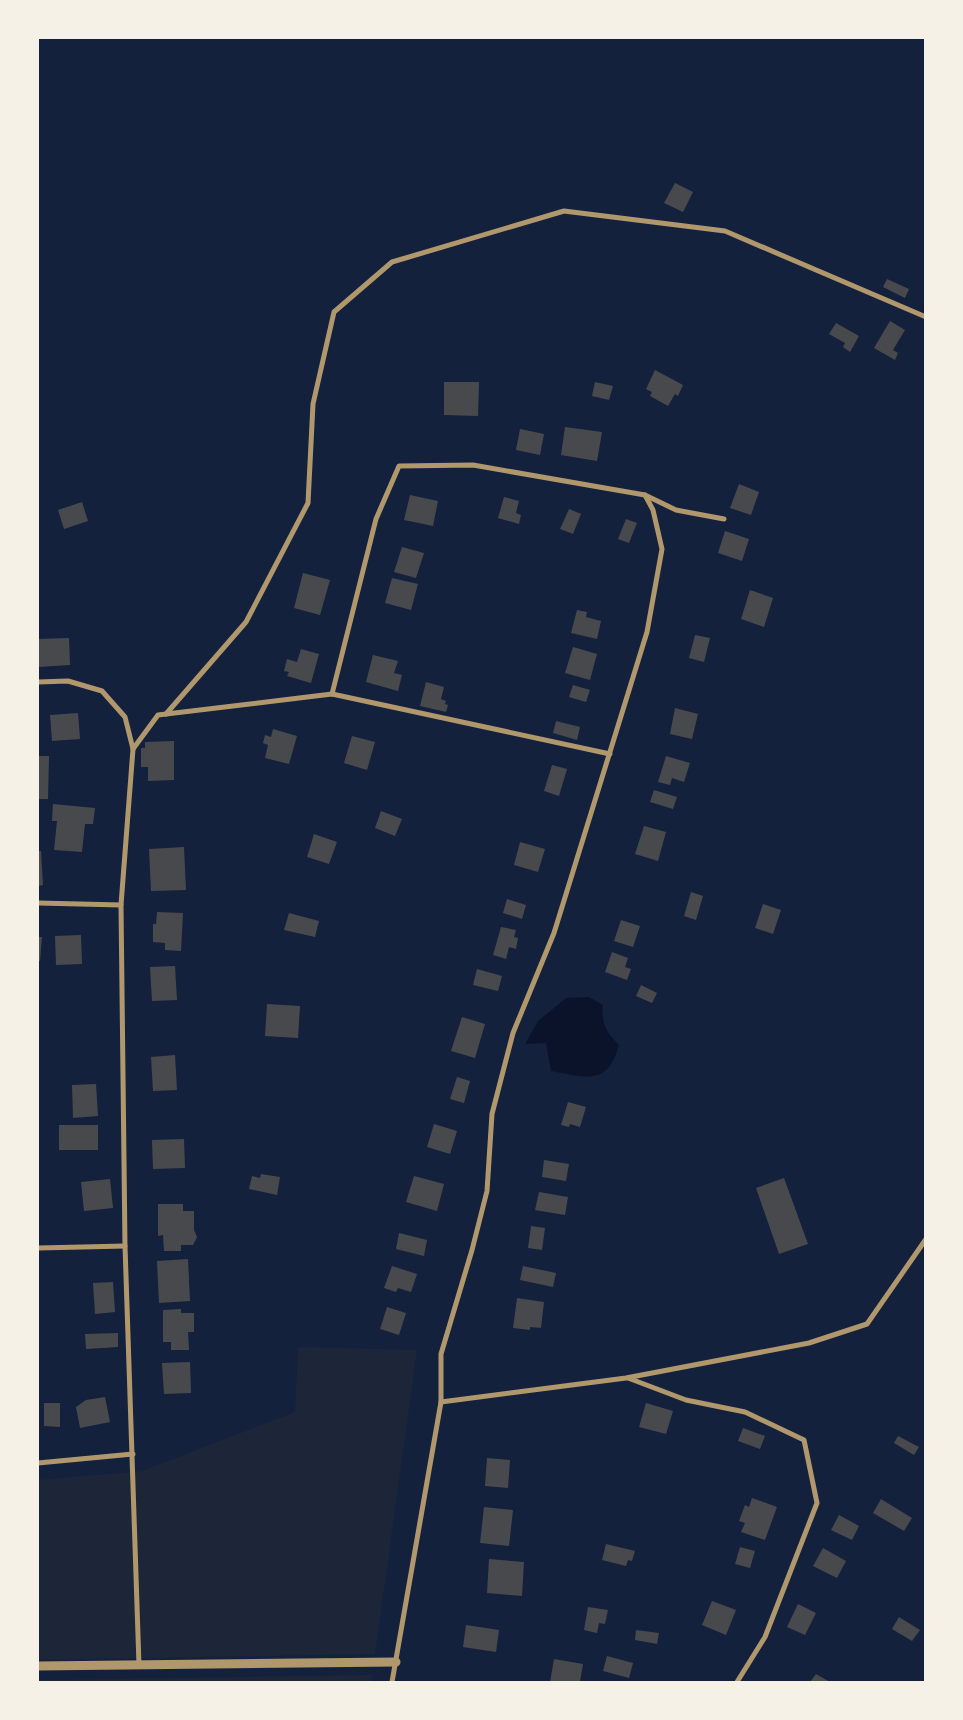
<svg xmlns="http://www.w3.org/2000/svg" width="963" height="1720" font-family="Barlow,sans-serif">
  <rect width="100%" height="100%" fill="#14213d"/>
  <g fill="#1d2539">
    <polygon points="298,1347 417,1350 375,1654 38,1660 38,1480 142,1471 295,1412"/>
    <polygon points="372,1675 371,1682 38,1682 38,1680"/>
  </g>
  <path fill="#0b132b" d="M589,997L603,1005C601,1023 606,1032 619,1045C608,1087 585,1077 551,1071L546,1043L525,1044L538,1021L566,998Z"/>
  <g fill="#48494c">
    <polygon points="675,183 693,192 683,212 664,203"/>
    <polygon points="887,279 909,289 905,298 883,287"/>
    <polygon points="890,321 905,330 893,350 898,353 895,360 874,348"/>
    <polygon points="836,323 859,336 850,352 843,347 845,343 829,334"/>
    <polygon points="655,370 683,385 678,396 675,394 668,406 650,396 652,392 646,389"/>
    <polygon points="444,382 479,382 478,416 444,415"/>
    <polygon points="595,382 613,386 609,400 592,396"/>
    <polygon points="565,427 602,432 597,461 561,455"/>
    <polygon points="520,429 544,434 540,455 516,450"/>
    <polygon points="739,484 759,492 751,515 730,508"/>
    <polygon points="410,495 438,501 433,526 404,520"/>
    <polygon points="504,497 519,501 516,513 521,515 519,524 498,518"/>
    <polygon points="82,502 88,521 64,529 58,510"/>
    <polygon points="569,509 581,514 573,534 560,529"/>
    <polygon points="626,519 637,523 629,543 618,539"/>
    <polygon points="725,531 749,539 742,561 718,553"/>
    <polygon points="402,547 424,553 416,578 394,572"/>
    <polygon points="303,573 330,580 320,615 294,608"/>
    <polygon points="392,578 418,584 411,610 385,603"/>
    <polygon points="750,590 773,598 764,627 741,619"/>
    <polygon points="577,610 587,612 586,617 601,621 597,639 571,633"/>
    <polygon points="695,635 710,638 704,662 689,658"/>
    <polygon points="69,638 70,665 38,667 38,639"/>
    <polygon points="573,647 597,654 590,680 565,673"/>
    <polygon points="301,649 319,654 311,683 287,676 289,672 284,671 287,659 297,662"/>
    <polygon points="373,655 398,661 394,673 402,675 398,691 366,682"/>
    <polygon points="426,682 444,687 441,699 446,701 445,704 448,705 446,712 420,706"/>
    <polygon points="573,685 590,690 586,702 569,697"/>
    <polygon points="675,708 698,714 692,739 670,734"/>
    <polygon points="78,713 80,739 52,741 50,715"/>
    <polygon points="556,721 580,727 577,740 553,733"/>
    <polygon points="273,729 297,736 289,764 265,758 268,745 263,743 265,735 271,737"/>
    <polygon points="352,736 375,742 367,770 344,763"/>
    <polygon points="174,741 174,780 148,781 148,767 141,767 141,748 145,748 145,742"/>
    <polygon points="38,756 49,756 48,799 38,799"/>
    <polygon points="666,756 690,763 684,782 672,778 670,785 658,782"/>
    <polygon points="552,765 567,769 559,796 544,791"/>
    <polygon points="654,790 677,797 673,809 650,802"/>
    <polygon points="53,804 95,808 93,824 85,824 82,852 54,850 57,821 52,821"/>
    <polygon points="381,811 402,819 395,836 375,828"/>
    <polygon points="644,826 666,832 658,861 635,854"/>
    <polygon points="314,834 337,842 329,864 307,857"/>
    <polygon points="520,842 545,849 538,872 514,865"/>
    <polygon points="184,847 186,890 151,891 149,849"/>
    <polygon points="38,851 41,851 43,885 38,886"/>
    <polygon points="691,892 703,896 696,920 684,916"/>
    <polygon points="507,899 526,905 522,919 503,913"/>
    <polygon points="763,904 781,910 773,934 755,928"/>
    <polygon points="157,912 183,913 181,951 165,950 165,943 153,942 153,924 156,924"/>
    <polygon points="289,913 319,921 315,937 284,930"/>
    <polygon points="621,920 640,926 633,947 614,941"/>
    <polygon points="501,927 516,930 514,937 518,938 516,949 509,947 506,959 493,955"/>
    <polygon points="81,935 82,964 56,965 55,936"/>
    <polygon points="38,937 42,937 40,961 38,961"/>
    <polygon points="612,952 628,958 625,967 631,969 627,980 605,972"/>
    <polygon points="175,966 177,1000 152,1001 150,967"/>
    <polygon points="477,969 502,976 498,991 473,985"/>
    <polygon points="641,985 657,993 652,1003 636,996"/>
    <polygon points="267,1004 300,1006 298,1038 265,1036"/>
    <polygon points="462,1017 485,1024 475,1058 451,1051"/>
    <polygon points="175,1055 177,1090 153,1091 151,1057"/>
    <polygon points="457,1077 470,1081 464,1103 450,1099"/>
    <polygon points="96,1084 98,1116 73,1118 72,1085"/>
    <polygon points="568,1102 586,1107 580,1127 570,1124 569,1127 561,1125"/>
    <polygon points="434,1124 457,1131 450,1154 427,1147"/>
    <rect x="59" y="1125" width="39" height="25"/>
    <polygon points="184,1139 185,1168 153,1169 152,1140"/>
    <polygon points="544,1160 569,1164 566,1181 542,1177"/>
    <polygon points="261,1174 280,1177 277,1195 249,1189 252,1176 260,1178"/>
    <polygon points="414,1176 444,1184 437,1211 406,1202"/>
    <polygon points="784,1178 808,1244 779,1254 756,1188"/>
    <polygon points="110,1179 113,1208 84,1211 81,1182"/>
    <polygon points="539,1192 568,1197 565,1215 535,1210"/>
    <polygon points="158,1204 183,1204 183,1211 194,1211 194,1230 197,1237 193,1245 181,1245 181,1251 164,1251 163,1235 158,1236"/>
    <polygon points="531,1226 545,1228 542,1250 528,1248"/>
    <polygon points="399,1233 427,1240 424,1256 396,1249"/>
    <polygon points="188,1259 190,1301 159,1303 157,1261"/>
    <polygon points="392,1266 417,1274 411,1292 398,1288 396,1292 384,1288"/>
    <polygon points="523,1266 556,1273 553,1287 520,1280"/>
    <polygon points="113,1282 115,1312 95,1314 93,1283"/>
    <polygon points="517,1298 544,1302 541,1328 530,1327 530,1330 513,1328"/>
    <polygon points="387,1307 406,1313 399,1335 380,1329"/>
    <polygon points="181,1309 181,1313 194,1313 194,1332 188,1332 189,1350 171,1350 171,1342 163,1342 163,1310"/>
    <polygon points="118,1333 118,1347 86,1349 85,1334"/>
    <polygon points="190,1362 191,1393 164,1394 162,1363"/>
    <polygon points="105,1397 110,1422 80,1428 76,1407 86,1400"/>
    <polygon points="44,1403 60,1403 60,1427 44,1426"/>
    <polygon points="646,1403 673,1411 666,1434 639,1427"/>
    <polygon points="743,1428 765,1436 760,1449 738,1441"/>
    <polygon points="898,1436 919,1447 914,1455 894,1443"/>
    <polygon points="487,1458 510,1460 508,1488 485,1486"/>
    <polygon points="752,1498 777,1507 765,1540 741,1532 745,1523 739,1521 745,1505 749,1507"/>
    <polygon points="881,1499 912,1518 904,1531 873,1513"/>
    <polygon points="484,1507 513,1510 509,1546 480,1543"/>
    <polygon points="839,1515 859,1526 852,1540 831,1530"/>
    <polygon points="606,1544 635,1551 632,1561 628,1560 626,1566 602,1560"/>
    <polygon points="740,1547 755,1551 750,1568 735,1564"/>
    <polygon points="823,1548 846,1561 837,1578 813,1566"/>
    <polygon points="489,1559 524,1562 522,1596 487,1593"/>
    <polygon points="712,1601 736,1610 726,1635 702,1625"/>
    <polygon points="798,1604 816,1613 805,1635 787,1627"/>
    <polygon points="588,1607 608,1610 605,1624 599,1623 597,1633 584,1630"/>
    <polygon points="899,1617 920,1630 912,1641 892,1629"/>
    <polygon points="466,1625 499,1630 496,1652 463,1647"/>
    <polygon points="636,1630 659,1633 657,1644 635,1640"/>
    <polygon points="607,1656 633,1663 629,1678 603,1671"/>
    <polygon points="554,1659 583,1664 580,1682 550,1682"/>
    <polygon points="816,1674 830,1682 810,1682"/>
  </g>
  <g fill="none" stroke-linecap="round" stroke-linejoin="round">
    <g stroke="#b1986c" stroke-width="5">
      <polyline points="38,682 68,681 102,691 125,717 133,749"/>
      <polyline points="332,694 376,519 399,466 473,465 645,495 676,510 724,519"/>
      <polyline points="166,714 246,622 308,503 313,404 334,312 392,262 564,211 725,231 926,317"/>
      <polyline points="38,903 121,905"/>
      <polyline points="38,1248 125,1246"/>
      <polyline points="628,1378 686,1400 745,1412 804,1440 817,1503 765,1637 737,1682"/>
      <polyline points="441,1402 626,1378 809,1343 867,1324 926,1239"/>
      <polyline points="38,1463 133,1454"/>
      <polyline points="139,1665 125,1246 121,905 133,749 158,715 332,694 610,754"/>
      <polyline points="392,1682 441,1402 441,1354 472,1250 487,1191 492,1114 513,1033 554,933 647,632 662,549 653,510 645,495"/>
    </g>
    <polyline stroke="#b1986c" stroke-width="9" points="38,1666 396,1662"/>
  </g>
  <rect width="963" height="1720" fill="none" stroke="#f6f1e7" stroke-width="78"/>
</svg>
